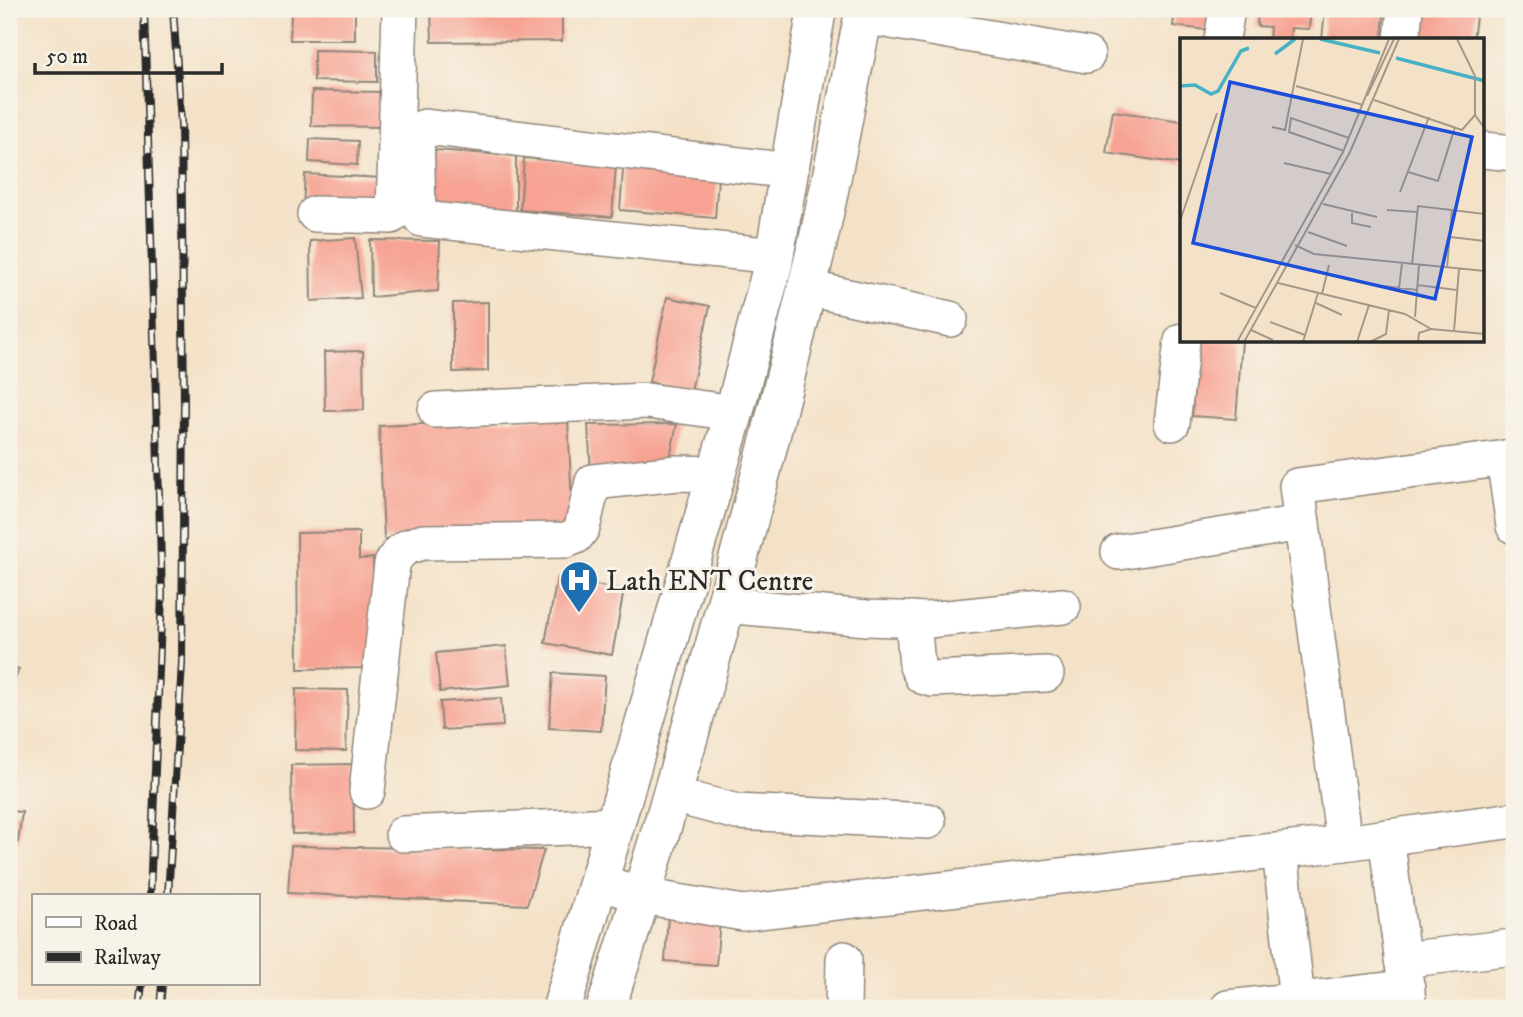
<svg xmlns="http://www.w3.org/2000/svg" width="1523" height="1017" font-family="'IM FELL DW Pica',serif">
  <rect width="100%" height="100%" fill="#f7f3e8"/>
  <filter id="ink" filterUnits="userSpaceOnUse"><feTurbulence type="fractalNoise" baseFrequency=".0143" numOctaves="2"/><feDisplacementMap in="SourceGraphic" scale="14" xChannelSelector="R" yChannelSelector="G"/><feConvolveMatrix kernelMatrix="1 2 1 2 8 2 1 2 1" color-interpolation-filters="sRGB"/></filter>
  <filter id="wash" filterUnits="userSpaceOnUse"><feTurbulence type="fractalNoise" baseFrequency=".00686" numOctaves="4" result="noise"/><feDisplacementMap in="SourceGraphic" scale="28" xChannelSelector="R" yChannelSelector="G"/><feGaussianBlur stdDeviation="1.57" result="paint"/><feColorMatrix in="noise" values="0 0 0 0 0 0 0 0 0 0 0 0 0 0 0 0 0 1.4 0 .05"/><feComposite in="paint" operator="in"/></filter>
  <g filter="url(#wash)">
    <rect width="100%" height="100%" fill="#f4e2c8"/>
    <g id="blocks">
      <g fill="#f7a292">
        <polygon points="291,9 355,9 355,40 290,40"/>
        <polygon points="431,9 562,9 562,41 432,42"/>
        <polygon points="1175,9 1216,9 1214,31 1173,26"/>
        <polygon points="1258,9 1311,9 1309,29 1291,28 1290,40 1269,40 1270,27 1257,26"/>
        <polygon points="1325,9 1384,9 1382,40 1322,40"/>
        <polygon points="1423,9 1477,9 1473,40 1420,37"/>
        <polygon points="314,50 377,51 377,82 314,81"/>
        <polygon points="312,91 386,92 385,127 311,126"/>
        <polygon points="1113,111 1182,121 1182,164 1106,153"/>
        <polygon points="310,139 358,141 357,165 309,162"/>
        <polygon points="422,149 516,156 516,211 422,204"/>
        <polygon points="624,157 719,164 715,218 620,210"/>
        <polygon points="524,158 616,166 612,217 520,210"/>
        <polygon points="305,174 382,178 380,212 303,208"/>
        <polygon points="355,238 361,298 311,301 310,241"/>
        <polygon points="370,240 440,241 438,291 371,297"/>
        <polygon points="667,297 710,306 691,391 649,382"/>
        <polygon points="488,302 488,371 453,372 453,303"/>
        <polygon points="1197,341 1242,341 1236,419 1192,416"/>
        <polygon points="363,351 364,410 325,411 324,352"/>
        <polygon points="568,417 573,530 384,539 379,426"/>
        <polygon points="677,424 668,467 591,472 588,425"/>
        <polygon points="9,473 13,473 11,507 9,507"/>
        <polygon points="359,532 359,559 373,558 374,668 298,669 297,533"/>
        <polygon points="557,578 624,590 612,655 545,643"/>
        <polygon points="506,646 510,685 440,692 436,653"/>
        <polygon points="9,666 19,669 9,695"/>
        <polygon points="553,673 605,676 601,731 549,728"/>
        <polygon points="296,689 348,690 346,751 295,750"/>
        <polygon points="501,698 503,726 442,730 440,702"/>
        <polygon points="353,764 354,833 292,834 291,765"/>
        <polygon points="9,811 22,812 18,842 9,841"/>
        <polygon points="291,846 544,850 527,905 288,893"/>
        <polygon points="9,901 16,901 14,937 9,937"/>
        <polygon points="668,916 720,920 716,965 665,961"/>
      </g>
    </g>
  </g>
  <g filter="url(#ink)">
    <use href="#blocks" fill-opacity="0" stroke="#90867a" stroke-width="2"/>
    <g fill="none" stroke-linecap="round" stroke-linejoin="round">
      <defs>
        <g id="minor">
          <polyline points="863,16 1087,55"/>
          <polyline points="1222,40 1227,9"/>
          <polyline points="1402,40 1405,9"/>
          <polyline points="1483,150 1514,153"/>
          <polyline points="315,214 391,216 394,213 400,9"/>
          <polyline points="775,256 422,219 418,214 416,130 425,127 790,171"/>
          <polyline points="807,288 950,319"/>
          <polyline points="436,410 647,401 734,413"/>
          <polyline points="1172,423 1182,341"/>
          <polyline points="1504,458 1514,526"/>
          <polyline points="1119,552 1302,523"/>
          <polyline points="725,605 867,618 928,620 1063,606"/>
          <polyline points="913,619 917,666 922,676 932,679 1046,674"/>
          <path d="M367,791L392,564C399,549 407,546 423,542L566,540L576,536L582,528L593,482L677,473L717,474"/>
          <polyline points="673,795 737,812 928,821"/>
          <polyline points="403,834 615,825"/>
          <polyline points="1386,837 1409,1008"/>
          <polyline points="1344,843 1297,486 1514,457"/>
          <polyline points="1280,851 1297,1000"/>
          <polyline points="598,881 642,896 743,913 1344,843 1514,820"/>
          <polyline points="1402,960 1514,947"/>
          <polyline points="843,1008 844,959"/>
          <polyline points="1228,1008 1407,988"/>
        </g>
        <g id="major">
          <polyline points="562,1008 734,413 773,264 817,9"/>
          <path d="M606,1008C685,761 755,511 814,258C834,176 847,92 865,9"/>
        </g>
      </defs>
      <use href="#minor" stroke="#90867a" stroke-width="38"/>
      <use href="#major" stroke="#90867a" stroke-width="41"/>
      <use href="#minor" stroke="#fff" stroke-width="35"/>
      <use href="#major" stroke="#fff" stroke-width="38"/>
      <defs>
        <g id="rail">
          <polyline points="144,9 162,594 150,896"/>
          <polyline points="168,896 182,663 184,403 181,122 173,9"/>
          <polyline points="139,1008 142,984"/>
          <polyline points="160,1008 162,984"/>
        </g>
      </defs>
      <use href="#rail" stroke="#2b2b2b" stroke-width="8"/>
      <use href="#rail" stroke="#f7f3e8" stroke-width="5" stroke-dasharray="16" stroke-linecap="butt"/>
    </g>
  </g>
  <defs>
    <symbol id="hospital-pin" viewBox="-11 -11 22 30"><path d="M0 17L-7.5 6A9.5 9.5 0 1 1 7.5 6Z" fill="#1f6fb2" stroke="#f7f3e8"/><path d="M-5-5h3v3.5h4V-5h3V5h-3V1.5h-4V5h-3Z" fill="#fff"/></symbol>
  </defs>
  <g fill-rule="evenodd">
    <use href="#hospital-pin" x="557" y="558" width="44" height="60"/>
  </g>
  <g text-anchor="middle" stroke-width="6" stroke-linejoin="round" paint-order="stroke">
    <g font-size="28" fill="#2b2b2b" stroke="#f7f3e8" text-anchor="start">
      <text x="606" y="590">Lath ENT Centre</text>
    </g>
  </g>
  <g transform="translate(1180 38)">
    <rect width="304" height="304" fill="#f4e2c8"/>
    <path fill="none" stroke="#47b1c5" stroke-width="3.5" d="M140,1L200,15M95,16L115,1M216,20L305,43M0,48L15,47L31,56L38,53L61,13L69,10"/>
    <path fill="none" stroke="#a49989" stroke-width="2" d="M277,1L295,38V77L305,91M116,48L183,67M187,58L214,1M194,62L282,92L295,77M92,89L105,92L123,1M164,113L109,94L111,80L169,100M104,125L151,136M228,134L258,143L275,89M220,154L249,79M143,166L197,179M207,172L237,174M172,175V185L191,189M0,183L37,75M128,194L167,208M270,199L305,203M115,207L134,216L305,233M232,227L238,168L305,176M267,230L272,172M98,245L225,276L251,291L305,296M237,247L277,252M203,248L237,252M219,250L222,226M40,255L76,270M142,256L149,227M136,265L162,277M235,279L239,227M90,284L125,297M71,292L93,302M274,293L279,231M57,304L163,114L209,1M64,304L170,114L219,1M123,304L138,255M177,304L189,267M190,304L206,296L209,272M238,304L239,295L251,291"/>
    <path fill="#1d4ed8" fill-opacity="0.15" stroke="#1d4ed8" stroke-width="3.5" d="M50,44L292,99L255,261L13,205Z"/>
    <rect width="304" height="304" fill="none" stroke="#2b2b2b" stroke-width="3.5"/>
  </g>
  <rect width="1523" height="1017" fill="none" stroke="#f7f3e8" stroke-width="35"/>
  <rect x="32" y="894" width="228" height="91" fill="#f7f3e8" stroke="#a5a39c" stroke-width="2"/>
  <rect x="46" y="917" width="35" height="10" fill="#ffffff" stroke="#a5a39c" stroke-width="2"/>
  <text x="94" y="930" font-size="21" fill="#2b2b2b">Road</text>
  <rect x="46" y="952" width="35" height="10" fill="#2b2b2b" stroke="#a5a39c" stroke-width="2"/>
  <text x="94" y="964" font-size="21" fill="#2b2b2b">Railway</text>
  <path d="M35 63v10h187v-10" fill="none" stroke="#2b2b2b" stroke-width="3.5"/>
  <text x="46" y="63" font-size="21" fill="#2b2b2b" stroke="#f7f3e8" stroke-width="5" paint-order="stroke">50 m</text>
</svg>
